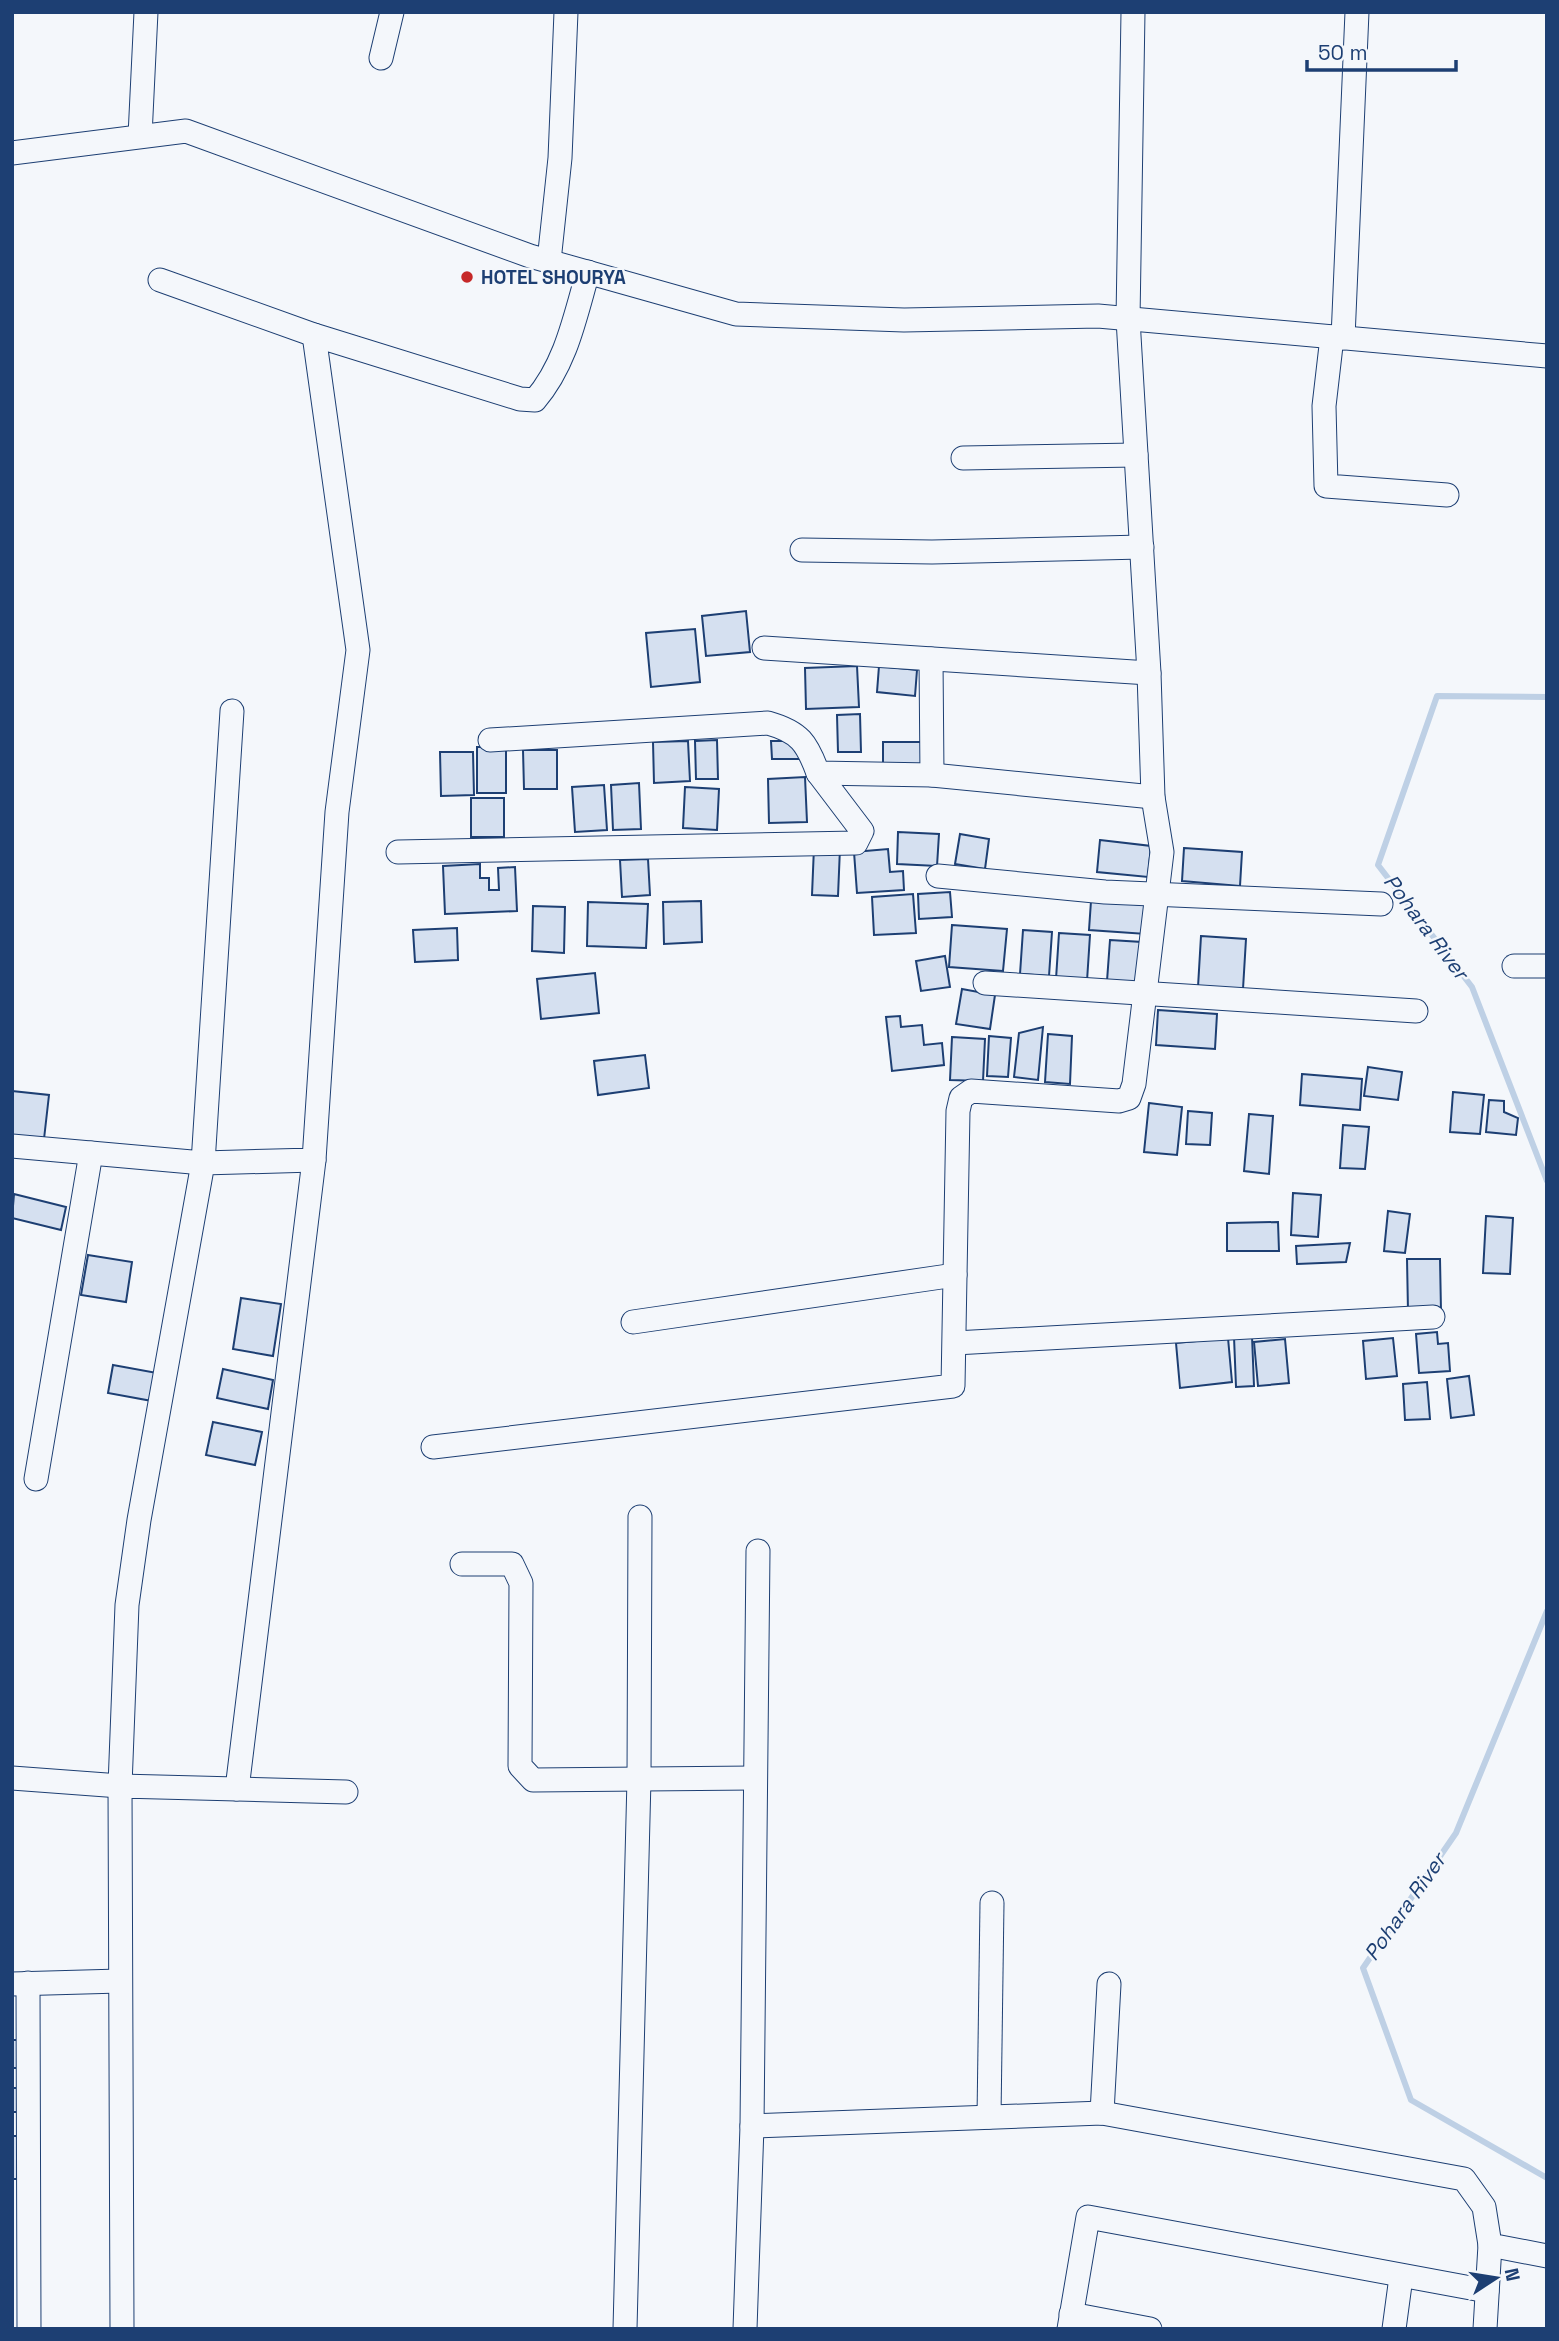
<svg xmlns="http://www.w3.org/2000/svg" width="1559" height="2341" font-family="'Space Grotesk',sans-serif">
  <rect width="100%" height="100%" fill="#f4f7fb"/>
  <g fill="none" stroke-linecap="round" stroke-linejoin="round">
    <g stroke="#bed0e5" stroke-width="6">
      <polyline points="1547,697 1437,696 1378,865 1472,987 1547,1181"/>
      <polyline points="1547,1611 1456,1833 1363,1968 1411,2100 1547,2178"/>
    </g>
  </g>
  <g fill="#d5e0f0" stroke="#1d3f73" stroke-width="2">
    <polygon points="746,611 750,652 706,656 702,616"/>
    <polygon points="695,629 700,682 651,687 646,633"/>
    <polygon points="857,666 859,707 806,709 805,668"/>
    <polygon points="879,666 917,670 915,696 877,692"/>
    <polygon points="860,714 861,752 838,752 837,715"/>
    <polygon points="717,740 718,779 696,779 695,741"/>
    <polygon points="688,741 690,781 654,783 653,742"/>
    <polygon points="771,741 803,741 803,759 772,759"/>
    <rect x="883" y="742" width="40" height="24"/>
    <rect x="477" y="747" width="29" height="46"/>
    <polygon points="523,750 557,750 557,789 524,789"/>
    <polygon points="440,752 473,752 474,795 441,796"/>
    <polygon points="805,777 807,822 769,823 768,779"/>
    <polygon points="639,783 641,829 613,830 611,785"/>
    <polygon points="604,785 607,830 575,832 572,787"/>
    <polygon points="685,787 719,789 717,830 683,828"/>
    <rect x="471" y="798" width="33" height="39"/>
    <polygon points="898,832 939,834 937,866 897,864"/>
    <polygon points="960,834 989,839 985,869 955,864"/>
    <polygon points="1100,840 1151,846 1148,877 1097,872"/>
    <polygon points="814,847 840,848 838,896 812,895"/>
    <polygon points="1184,848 1242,852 1240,886 1182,881"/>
    <polygon points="888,849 890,872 903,871 904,890 857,893 854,852"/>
    <polygon points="648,859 650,895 622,897 620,860"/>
    <polygon points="480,864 480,878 489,878 489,890 499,890 498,868 515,867 517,911 445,914 443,866"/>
    <polygon points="950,892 952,917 919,919 918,894"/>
    <polygon points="913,894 916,933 874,935 872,897"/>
    <polygon points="701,901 702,942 664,944 663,902"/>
    <polygon points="1091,901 1148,905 1146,934 1089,930"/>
    <polygon points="588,902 648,904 646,948 587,946"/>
    <polygon points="533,906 565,907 564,953 532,951"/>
    <polygon points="952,925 1007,929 1003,971 949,967"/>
    <polygon points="457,928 458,960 415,962 413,930"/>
    <polygon points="1023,930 1052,932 1049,976 1020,974"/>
    <polygon points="1059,933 1090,935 1087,981 1056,979"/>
    <polygon points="1201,936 1246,939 1243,989 1198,987"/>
    <polygon points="1110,940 1142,942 1139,983 1107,981"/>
    <polygon points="945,956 950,987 921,991 916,961"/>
    <polygon points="595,973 599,1013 541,1019 537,979"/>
    <polygon points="962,989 995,995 990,1029 956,1024"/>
    <polygon points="1158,1010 1217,1014 1215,1049 1156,1045"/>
    <polygon points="900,1016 901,1027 922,1025 924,1045 942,1043 944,1065 892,1071 886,1017"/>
    <polygon points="1043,1027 1038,1080 1014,1077 1019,1033"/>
    <polygon points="1048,1034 1072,1036 1070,1084 1045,1082"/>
    <polygon points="989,1036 1011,1038 1008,1077 987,1076"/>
    <polygon points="952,1037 985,1039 983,1081 950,1080"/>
    <polygon points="645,1055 649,1088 598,1095 594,1061"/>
    <polygon points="1368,1067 1402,1072 1398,1100 1364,1096"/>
    <polygon points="1302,1074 1362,1079 1360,1110 1300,1105"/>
    <polygon points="12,1091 49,1095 44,1139 12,1135"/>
    <polygon points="1453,1092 1484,1095 1480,1134 1450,1132"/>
    <polygon points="1489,1100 1504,1101 1504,1112 1518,1118 1516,1135 1486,1132"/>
    <polygon points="1149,1103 1182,1107 1177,1155 1144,1152"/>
    <polygon points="1188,1111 1212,1113 1210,1145 1186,1144"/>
    <polygon points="1249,1114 1273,1116 1269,1174 1244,1171"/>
    <polygon points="1343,1125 1369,1127 1365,1169 1340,1168"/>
    <polygon points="1293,1193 1321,1195 1318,1237 1291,1235"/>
    <polygon points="14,1194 66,1207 61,1230 12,1218"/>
    <polygon points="1388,1211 1410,1214 1405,1253 1384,1251"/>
    <polygon points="1486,1216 1513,1218 1510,1274 1483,1273"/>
    <polygon points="1278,1222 1279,1251 1227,1251 1227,1223"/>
    <polygon points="1350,1243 1346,1262 1297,1264 1296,1246"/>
    <polygon points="88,1255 132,1262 126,1302 81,1295"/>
    <polygon points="1407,1259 1440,1259 1441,1311 1408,1311"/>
    <polygon points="241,1298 281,1304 273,1356 233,1349"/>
    <polygon points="1437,1332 1438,1344 1448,1343 1450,1371 1419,1373 1416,1334"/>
    <polygon points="1252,1336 1254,1386 1236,1387 1234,1337"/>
    <polygon points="1228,1338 1232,1382 1180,1388 1176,1343"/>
    <polygon points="1393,1338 1397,1376 1366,1379 1363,1341"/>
    <polygon points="1285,1339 1289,1383 1258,1386 1254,1342"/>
    <polygon points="113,1365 157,1373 152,1401 108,1393"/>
    <polygon points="223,1369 273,1380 268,1409 217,1398"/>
    <polygon points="1469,1376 1474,1415 1451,1418 1447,1379"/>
    <polygon points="1427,1382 1430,1419 1405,1420 1403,1384"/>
    <polygon points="213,1422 262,1432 255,1465 206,1455"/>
    <polygon points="12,2040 25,2040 26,2068 12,2068"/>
    <rect x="12" y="2088" width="9" height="24"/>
    <rect x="12" y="2136" width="5" height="43"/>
  </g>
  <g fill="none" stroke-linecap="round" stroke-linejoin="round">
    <defs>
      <g id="minor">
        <polyline points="381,58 392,12"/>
        <polyline points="140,136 146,12"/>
        <polyline points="12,153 186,131 530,256 736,314 904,320 1098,316 1547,356"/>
        <polyline points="549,261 560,158 566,12"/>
        <polyline points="160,280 314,335"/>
        <polyline points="1332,337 1324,406 1326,486 1447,495"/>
        <polyline points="1343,338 1357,12"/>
        <polyline points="963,458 1136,455"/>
        <polyline points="802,550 932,552 1142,547"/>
        <polyline points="764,648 1149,673"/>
        <polyline points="931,659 932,775"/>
        <path d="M490,740L768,723C800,732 807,743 818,773L932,775L1153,797"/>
        <polyline points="398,852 856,843 862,831 818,773"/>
        <polyline points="938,876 1105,892 1381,904"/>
        <polyline points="1514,966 1547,966"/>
        <polyline points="985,983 1416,1011"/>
        <polyline points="12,1146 203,1163 232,711"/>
        <polyline points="633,1322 955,1275"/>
        <polyline points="955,1343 1433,1317"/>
        <polyline points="433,1447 953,1386 958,1111 961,1098 971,1091 1119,1101 1129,1098 1134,1084 1162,852 1153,797 1149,673 1128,319 1133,12"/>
        <polyline points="36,1479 91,1153"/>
        <polyline points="462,1564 512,1564 521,1583 520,1766 533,1780 754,1778"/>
        <path d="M12,1778L120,1786L127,1605L139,1520L203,1163L314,1160L337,812L358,650L314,335L520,399L535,400C566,364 575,317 588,272"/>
        <polyline points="237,1789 314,1160"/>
        <polyline points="28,1983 29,2329"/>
        <polyline points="12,1984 120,1981"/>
        <polyline points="1102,2113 1109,1984"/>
        <polyline points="989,2117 992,1903"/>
        <polyline points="752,2126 1102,2113 1464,2179 1484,2207 1490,2245 1547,2256"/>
        <polyline points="1071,2314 1150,2329"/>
        <polyline points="122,2329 120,1786 346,1792"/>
        <polyline points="625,2329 639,1779 640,1517"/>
        <polyline points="745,2329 752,2126 758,1551"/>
        <polyline points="1069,2329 1088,2217 1487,2291"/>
        <polyline points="1394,2329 1401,2277"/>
        <polyline points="1485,2329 1490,2245"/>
      </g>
    </defs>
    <use href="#minor" stroke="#1d3f73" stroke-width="25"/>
    <use href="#minor" stroke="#f4f7fb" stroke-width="23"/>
  </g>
  <circle fill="#c62828" stroke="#f4f7fb" stroke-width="2.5" cx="467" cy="277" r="7"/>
  <g text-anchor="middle" stroke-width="5" stroke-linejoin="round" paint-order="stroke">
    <g font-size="19" font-weight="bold" fill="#1d3f73" stroke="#f4f7fb" text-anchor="start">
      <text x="481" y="284">HOTEL SHOURYA</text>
    </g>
    <g font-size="21" font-style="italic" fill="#1d3f73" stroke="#f4f7fb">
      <text transform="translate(1426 927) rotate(53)" y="7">Pohara River</text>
      <text transform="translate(1405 1907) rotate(-55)" y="7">Pohara River</text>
    </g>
  </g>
  <rect width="1559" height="2341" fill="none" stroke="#1d3f73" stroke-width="28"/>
  <g transform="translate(1496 2278) rotate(78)" stroke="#f4f7fb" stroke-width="5" paint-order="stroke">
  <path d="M0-5L12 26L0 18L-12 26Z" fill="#1d3f73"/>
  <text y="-10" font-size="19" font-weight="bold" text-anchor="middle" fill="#1d3f73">N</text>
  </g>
  <path d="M1307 60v10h149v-10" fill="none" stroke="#1d3f73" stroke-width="3.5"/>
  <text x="1318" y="60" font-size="21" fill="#1d3f73" stroke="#f4f7fb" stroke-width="5" paint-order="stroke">50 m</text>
</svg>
